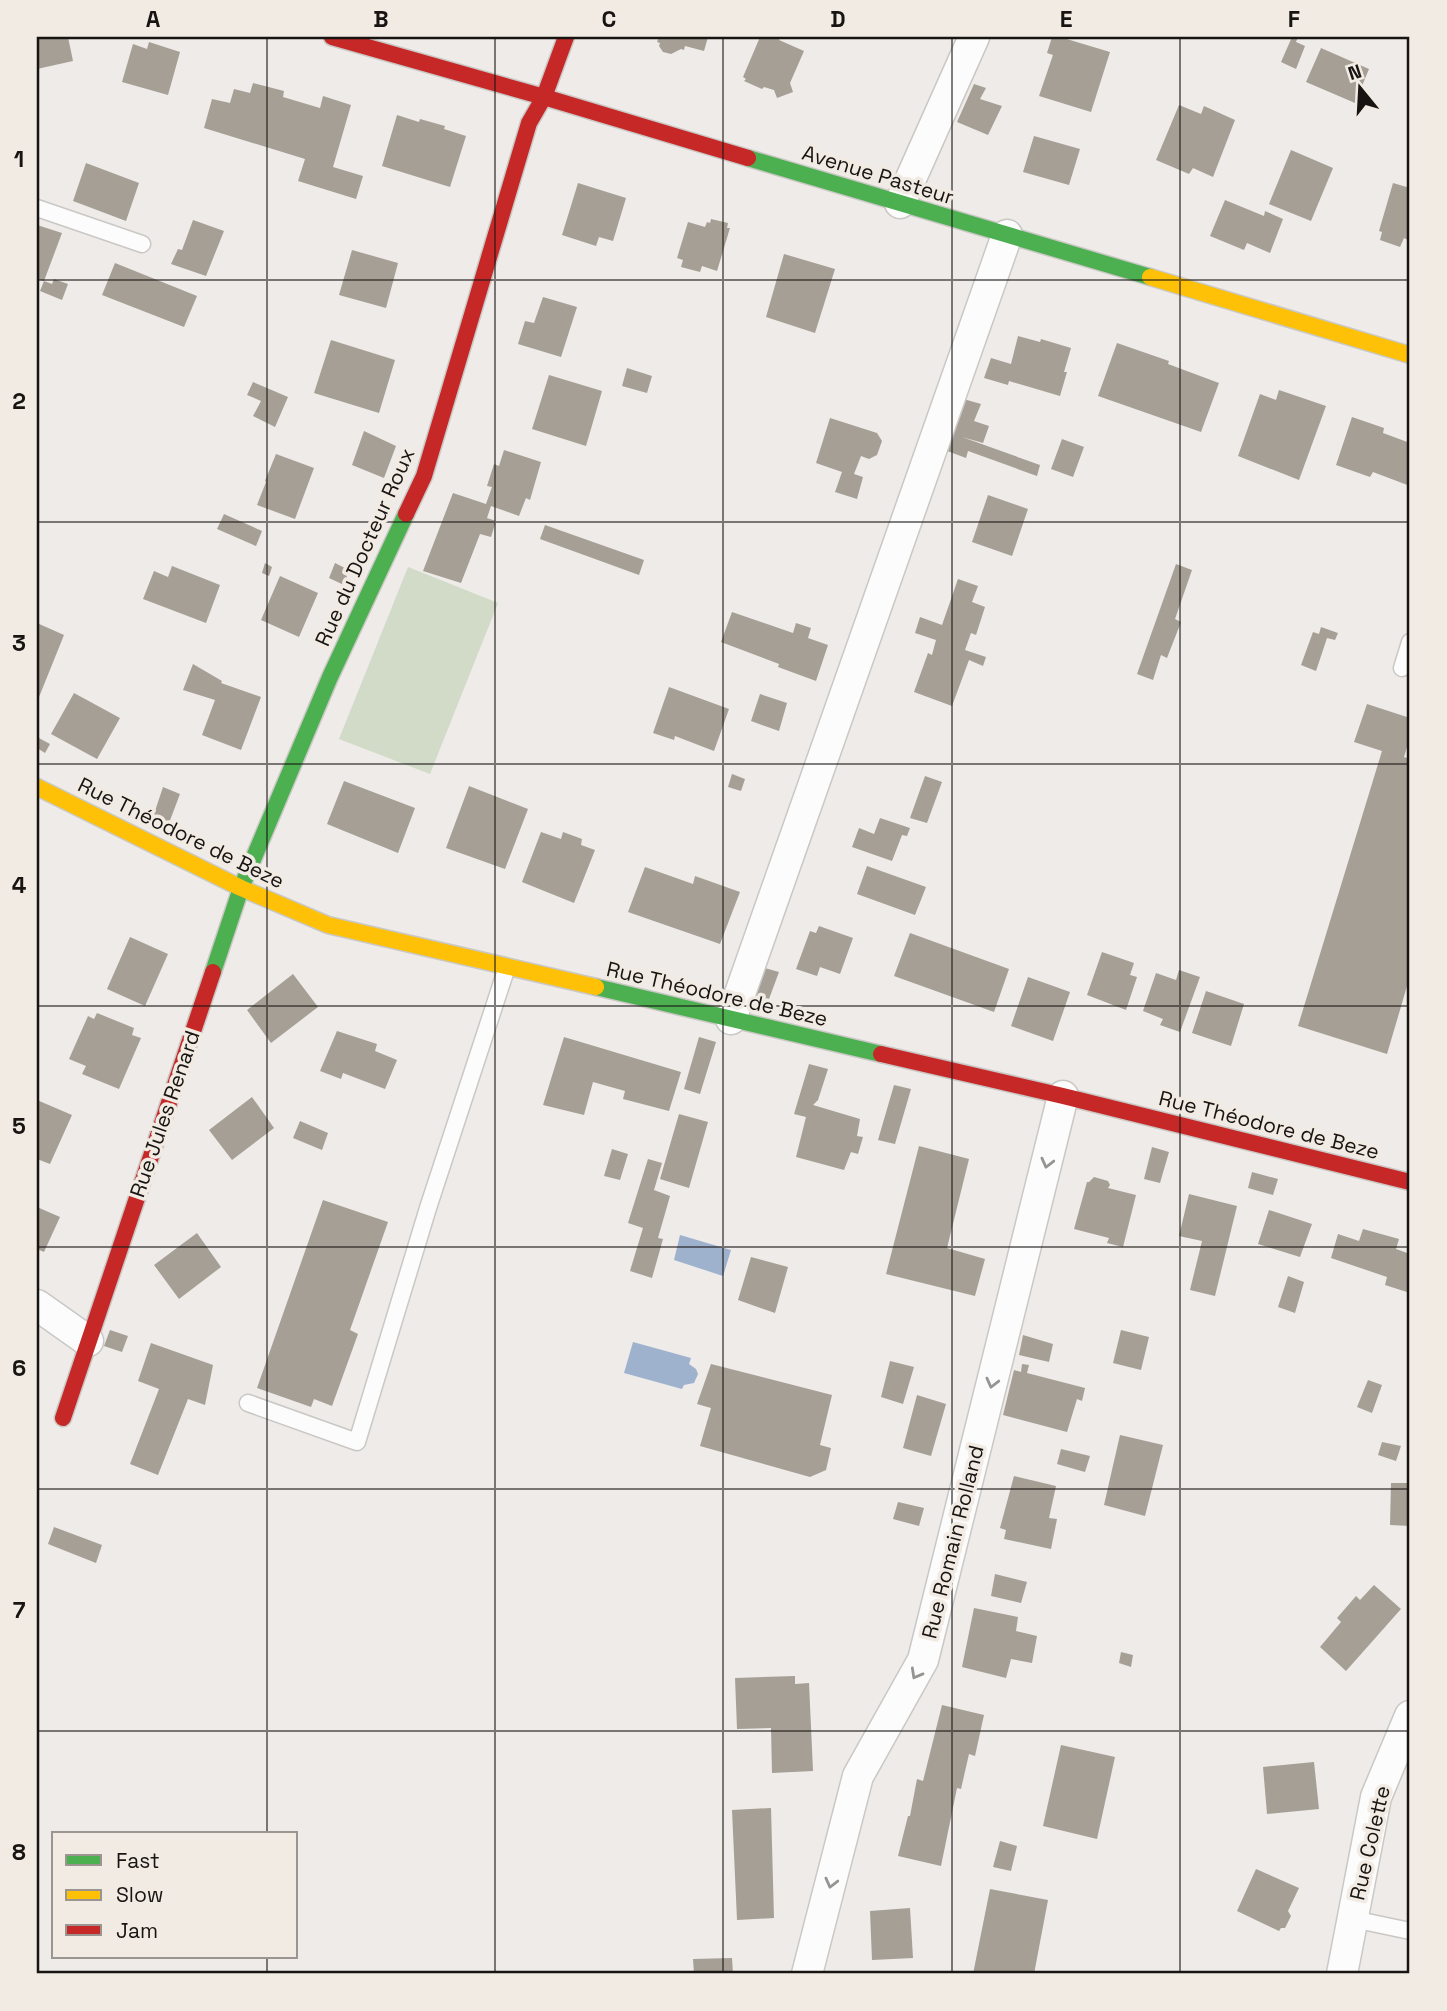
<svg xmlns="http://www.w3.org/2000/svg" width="1447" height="2011" font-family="'Space Grotesk',sans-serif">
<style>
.green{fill:#d1dbc8}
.water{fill:#9eb2ce}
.building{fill:#a69f96}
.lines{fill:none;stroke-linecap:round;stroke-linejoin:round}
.lane-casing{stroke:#cac8c5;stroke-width:19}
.street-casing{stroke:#cac8c5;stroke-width:33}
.fast-casing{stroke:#cac8c5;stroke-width:19}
.slow-casing{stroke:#cac8c5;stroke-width:19}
.jam-casing{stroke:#cac8c5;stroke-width:19}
.lane{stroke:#fcfcfc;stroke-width:16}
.street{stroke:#fcfcfc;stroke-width:30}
.fast{stroke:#4caf50;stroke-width:16}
.slow{stroke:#ffc107;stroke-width:16}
.jam{stroke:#c62828;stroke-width:16}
.oneway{stroke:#959493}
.grid{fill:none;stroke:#171412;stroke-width:2;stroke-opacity:0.55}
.labels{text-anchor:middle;stroke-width:7;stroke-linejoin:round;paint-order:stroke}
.street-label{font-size:21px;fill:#171412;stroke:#f2ebe4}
.neatline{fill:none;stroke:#171412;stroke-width:2.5}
.grid-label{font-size:23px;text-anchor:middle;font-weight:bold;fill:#171412}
</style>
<rect width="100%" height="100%" fill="#eeebe8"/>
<path class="green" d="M408,567l90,36 -68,171 -91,-35z"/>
<path class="water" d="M680,1235l51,15 -8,26 -49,-16z
M633,1342l58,16 -2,6 7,5 2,5 -4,9 -10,2 -2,4 -58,-16z"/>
<path class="building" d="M37,37h31l5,24 -36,8z
M659,37h49l-4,14 -19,-5 -1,4 -3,-1 -10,5 -8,-2 -4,-6 1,-3 -3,-1z
M760,37h21l-2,3 25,11 -14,32 3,9 -16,6 -3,-8 -10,-3 -2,2 -18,-8 2,-2 -3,-2z
M1052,37h8l50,15 -19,60 -52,-16 14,-41 -6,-2z
M1292,37h6l-2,5 9,4 -9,23 -15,-7z
M149,42l31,10 -12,43 -46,-13 11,-38 14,5z
M1321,48l48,21 -14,34 -49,-21z
M253,83l31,8 -1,6 37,11 3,-12 28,9 -18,62 30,9 -7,23 -58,-18 7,-22 -101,-31 8,-29 18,4 4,-14 16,4z
M974,84l12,4 -6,11 22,7 -14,29 -31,-13z
M1179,105l22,9 3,-8 31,14 -22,57 -20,-9 -4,6 -33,-14z
M397,115l22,7 1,-3 25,7 -1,3 22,7 -16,51 -68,-21z
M1034,136l46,13 -11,36 -46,-13z
M1291,150l42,18 -22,53 -42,-17z
M86,163l53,20 -13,38 -53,-20z
M578,183l48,15 -13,43 -14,-4 -3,9 -34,-11z
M1393,183l17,5v53l-6,-3 -4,9 -20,-7 2,-8 -3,-1z
M1225,200l39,16 1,-5 18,8 -13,34 -23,-10 -3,7 -34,-14z
M711,219l17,4 -1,5h3l-13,43 -15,-5 -2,6 -19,-5 2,-7 -6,-2 11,-36 17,5 2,-5 3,1z
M193,220l31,11 -18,45 -35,-12 7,-15 4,1z
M37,225l25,8 -18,48 -7,-2z
M352,250l46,13 -12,45 -47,-13z
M784,254l51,15 -20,64 -49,-16z
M115,263l82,33 -13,31 -82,-32z
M54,279l14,5 -6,16 -22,-9 4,-10 8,3z
M543,297l34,10 -16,50 -43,-13 7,-23 9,2z
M1018,336l22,6 1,-3 30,9 -7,24h3l-7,24 -51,-15 -1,4 -24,-7 7,-20 20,6z
M331,340l64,20 -16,53 -65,-20z
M1117,343l52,18 -1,3 51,19 -18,49 -103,-36z
M627,368l25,8 -5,17 -25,-7z
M549,375l53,16 -16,55 -54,-17z
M253,382l35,15 -13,30 -22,-11 8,-15 -14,-6z
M1279,390l47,16 -27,74 -61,-24 22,-62 16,6z
M960,398l21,6 -7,17 15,5 -6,17 -21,-6 78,28 -3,11 -69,-25 -2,7 -24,-9z
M1352,417l32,11 -1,5 27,10v43l-37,-14 -3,5 -34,-12z
M830,418l47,15 5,8 -5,14 -8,4 -8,-3 -7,18 9,3 -6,22 -22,-7 7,-20 -26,-9z
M364,431l32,15 -12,32 -32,-13z
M1062,439l22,8 -11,30 -22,-8z
M504,450l37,12 -11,38 -4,-2 -7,18 -28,-10 -4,12 9,3 -5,16 -11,-3 -19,49 -38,-12 30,-78 33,11 6,-17 -5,-1 7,-22 5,2z
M276,454l38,14 -19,51 -38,-14 9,-23 -1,-1z
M988,495l40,14 -16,47 -40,-14z
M224,514l38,17 -6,15 -39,-17z
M545,525l99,35 -5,15 -99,-36z
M265,563l7,4 -3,9 -7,-3z
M335,563l14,7 -5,15 -15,-7z
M1176,564l16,6 -17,49 6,3 -14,36 -6,-3 -8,25 -16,-6z
M172,566l48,19 -14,38 -63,-24 11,-28 14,6z
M280,576l38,17 -19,44 -38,-17z
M958,579l20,7 -6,16 13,5 -9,28 -5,-2 -6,17 21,7 -3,9 -14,-6 -17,46 -38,-14 14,-39 4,2 4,-15 -21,-7 5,-16 22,8z
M732,612l61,21 3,-10 15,5 -3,10 20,7 -12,36 -38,-14 1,-3 -58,-22z
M37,623l27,12 -27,67z
M1321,627l17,6 -3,7 -8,-2 -11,33 -15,-6 12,-33 6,2z
M193,664l29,17 -1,2 40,14 -20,53 -39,-15 13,-35 -32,-10z
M669,687l60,22 -15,42 -39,-15 -1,4 -21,-7z
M74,693l46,25 -23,41 -46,-25z
M760,694l27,9 -8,28 -28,-10z
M1367,704l43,14v19l-6,20 6,2v217l-23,78 -89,-28 84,-275 -28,-9z
M37,737l13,7 -5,9 -8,-5z
M732,774l13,5 -4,12 -13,-4z
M925,776l17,6 -15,41 -17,-5z
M344,781l71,27 -17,45 -71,-29z
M469,786l59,23 -23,60 -59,-21z
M163,787l17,7 -11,29 -15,-9z
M880,818l30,10 -3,8 -5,-1 -10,26 -40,-14 7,-19 15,6z
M541,832l20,7 2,-7 19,7 -1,6 14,5 -21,53 -52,-21z
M867,866l59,21 -11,28 -58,-21z
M645,867l48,17 2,-8 45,16 -20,52 -92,-32z
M819,926l34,12 -13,36 -20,-7 -3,9 -21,-7 14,-38 6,2z
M910,933l99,36 -15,43 -100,-36z
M130,937l38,17 -23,52 -38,-17z
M1102,952l32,11 -4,12 7,2 -11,33 -39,-15z
M758,966l21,6 -10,27 -21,-5z
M1179,970l21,7 -20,55 -20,-7 3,-6 -20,-8 13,-38 20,7z
M293,974l25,33 -47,36 -24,-33z
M1028,977l42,15 -17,49 -42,-15z
M1206,991l38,13 -13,42 -39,-13z
M97,1013l37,15 -2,7 9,3 -22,51 -37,-15 4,-8 -17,-7 19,-43 6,3z
M337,1031l40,13 -2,7 22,9 -12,29 -42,-16 -2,6 -21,-8z
M564,1037l117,35 -12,39 -46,-12 2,-8 -32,-9 -9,33 -41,-10z
M699,1037l17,5 -16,52 -16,-5z
M809,1064l19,5 -10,31 -5,5 47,14 -3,17 6,1 -5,17 -7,-2 -7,18 -48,-13 10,-40 -12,-3z
M894,1085l17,4 -16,55 -17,-4z
M252,1097l22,31 -42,32 -23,-30z
M37,1100l35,15 -22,49 -13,-5z
M679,1114l29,8 -19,66 -29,-9z
M300,1121l28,12 -6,17 -29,-12z
M919,1146l50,13 -22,89 38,11 -10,37 -89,-22z
M1152,1147l17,5 -9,31 -16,-4z
M612,1149l16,5 -8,26 -16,-4z
M648,1159l14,4 -8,27 16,6 -12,42 5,1 -11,39 -22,-7 13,-43 -15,-5z
M1252,1172l26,7 -5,16 -25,-7z
M1094,1177l14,4 2,4 -2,3 28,7 -13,52 -16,-4 2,-5 -35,-9 13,-47h2z
M1189,1194l48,12 -22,90 -25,-6 12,-49 -23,-5z
M323,1200l65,22 -38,108 8,4 -26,72 -18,-7 -3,8 -54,-19z
M37,1207l23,10 -16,35 -7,-3z
M1269,1210l43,14 -12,33 -42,-13z
M1363,1229l36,10 -3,10 14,5v39l-25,-8 2,-8 -56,-19 7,-24 21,7z
M197,1233l24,34 -42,32 -25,-34z
M751,1257l37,10 -13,46 -37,-13z
M1288,1276l16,6 -9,31 -17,-6z
M110,1330l18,6 -6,16 -18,-6z
M1121,1330l28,7 -8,33 -28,-7z
M1023,1335l30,9 -4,18 -30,-7z
M151,1343l62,22 -8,40 -17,-6 -30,76 -28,-11 29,-75 -21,-8z
M890,1361l24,6 -11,37 -22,-7z
M711,1364l121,31 -12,50 11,3 -5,22 -16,7 -110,-31 11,-38 -14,-4z
M1022,1364l7,1 -2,8 58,15 -3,13 -5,-2 -10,33 -64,-17 11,-45 7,2z
M1368,1380l14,5 -10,28 -15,-6z
M917,1395l29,9 -15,52 -28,-8z
M1120,1435l43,10 -18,71 -41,-11z
M1382,1442l19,4 -5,15 -18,-6z
M1061,1449l29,7 -5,16 -28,-8z
M1014,1476l42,10 -7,32 8,1 -6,30 -47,-10 2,-9 -6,-2z
M1391,1483h19v43l-20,-1z
M898,1502l26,6 -5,18 -26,-7z
M54,1527l48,18 -6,18 -48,-19z
M995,1574l32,8 -6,21 -30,-7z
M1374,1585l27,24 -55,62 -26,-24 21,-25 -4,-4 19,-22 4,4z
M974,1608l44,9 -2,14 21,5 -5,27 -21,-4 -5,19 -44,-11z
M1121,1652l12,3 -2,12 -12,-4z
M795,1676v8l14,-1 4,88 -41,2 -1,-45 -34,1 -2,-51z
M942,1705l42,10 -9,41 -6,-2 -8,35 -4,-1 -16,78 -43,-10 10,-40h2l7,-37 6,2z
M1061,1745l54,12 -18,82 -54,-13z
M1314,1762l5,47 -52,5 -4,-47z
M771,1808l3,110 -37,2 -5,-110z
M1000,1841l17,5 -6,25 -18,-4z
M1256,1869l43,19 -11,23 3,5 -6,12h-4l-2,3 -42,-20z
M990,1889l58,11 -14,74h-61z
M910,1908l3,50 -41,2 -2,-49z
M732,1958l1,16h-39l-1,-15z"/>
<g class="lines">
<g class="lane-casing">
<path id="lane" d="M37,208l105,36
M1402,668l8,-26
M248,1403l109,39 71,-234 79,-241
M1353,1919l57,12"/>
</g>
<g class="street-casing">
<path id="street" d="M900,203l74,-166
M731,1019c90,-262 186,-522 276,-784
M37,1305l51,36
M807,1974l51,-198 65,-116 140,-564
M1342,1974l34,-177 34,-81"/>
</g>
<g class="fast-casing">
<path id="fast" d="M748,158l402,119
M213,972l28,-84 89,-211 76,-163
M596,987l285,67"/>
</g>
<g class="slow-casing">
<path id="slow" d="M1150,277l260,78
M37,787l204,101 87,37 268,62"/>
</g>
<g class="jam-casing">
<path id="jam" d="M332,37l212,60 204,61
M406,514l18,-38 105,-353 15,-26 22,-60
M881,1054l182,42 347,86
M63,1418l150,-446"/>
</g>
<use href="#lane" class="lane"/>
<use href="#street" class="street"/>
<use href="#fast" class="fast"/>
<use href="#slow" class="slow"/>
<use href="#jam" class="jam"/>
</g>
<defs><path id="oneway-chevron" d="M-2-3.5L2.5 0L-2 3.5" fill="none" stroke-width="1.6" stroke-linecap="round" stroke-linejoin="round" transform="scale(1.75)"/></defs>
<g class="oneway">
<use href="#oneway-chevron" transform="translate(1047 1163) rotate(104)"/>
<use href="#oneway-chevron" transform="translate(992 1383) rotate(104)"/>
<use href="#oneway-chevron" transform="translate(916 1674) rotate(119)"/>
<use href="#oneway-chevron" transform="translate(831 1883) rotate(104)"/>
</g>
<path class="grid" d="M267,37v1797M495,37v1937M723,37v1937M952,37v1937M1180,37v1937M37,280h1373M37,522h1373M37,764h1373M37,1006h1373M37,1247h1373M37,1489h1373M37,1731h1373M267,1957v17"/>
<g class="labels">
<g class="street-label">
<text transform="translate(878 175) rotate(17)" y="7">Avenue Pasteur</text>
<text transform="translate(365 547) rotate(-66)" y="7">Rue du Docteur Roux</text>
<text transform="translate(181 833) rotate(26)" y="7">Rue Théodore de Beze</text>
<text transform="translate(717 994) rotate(13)" y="7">Rue Théodore de Beze</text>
<text transform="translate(165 1114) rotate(-71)" y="7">Rue Jules Renard</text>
<text transform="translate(1269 1125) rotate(14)" y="7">Rue Théodore de Beze</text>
<text transform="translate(953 1542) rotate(-76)" y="7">Rue Romain Rolland</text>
<text transform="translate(1370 1843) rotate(-77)" y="7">Rue Colette</text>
</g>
</g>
<rect width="1447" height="2011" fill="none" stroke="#f2ebe4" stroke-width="77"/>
<rect x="52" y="1832" width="245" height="126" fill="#f2ebe4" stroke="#9a9590" stroke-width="2"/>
<rect x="66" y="1855" width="35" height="10" fill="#4caf50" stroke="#9a9590" stroke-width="2"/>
<text x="116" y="1868" font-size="21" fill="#171412">Fast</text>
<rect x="66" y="1890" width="35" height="10" fill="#ffc107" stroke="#9a9590" stroke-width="2"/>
<text x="116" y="1902" font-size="21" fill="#171412">Slow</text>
<rect x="66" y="1925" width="35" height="10" fill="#c62828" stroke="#9a9590" stroke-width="2"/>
<text x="116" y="1938" font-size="21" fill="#171412">Jam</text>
<g transform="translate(1360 88) rotate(342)" stroke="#f2ebe4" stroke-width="5" paint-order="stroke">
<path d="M0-5L12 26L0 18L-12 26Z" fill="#171412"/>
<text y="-10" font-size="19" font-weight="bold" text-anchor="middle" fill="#171412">N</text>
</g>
<rect x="38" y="38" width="1370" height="1934" class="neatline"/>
<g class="grid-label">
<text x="153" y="27">A</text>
<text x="381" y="27">B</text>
<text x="609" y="27">C</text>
<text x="838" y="27">D</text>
<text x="1066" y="27">E</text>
<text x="1294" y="27">F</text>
<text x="19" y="167">1</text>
<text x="19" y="409">2</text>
<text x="19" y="651">3</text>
<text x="19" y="893">4</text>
<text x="19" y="1134">5</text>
<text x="19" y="1376">6</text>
<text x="19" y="1618">7</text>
<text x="19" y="1860">8</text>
</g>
</svg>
